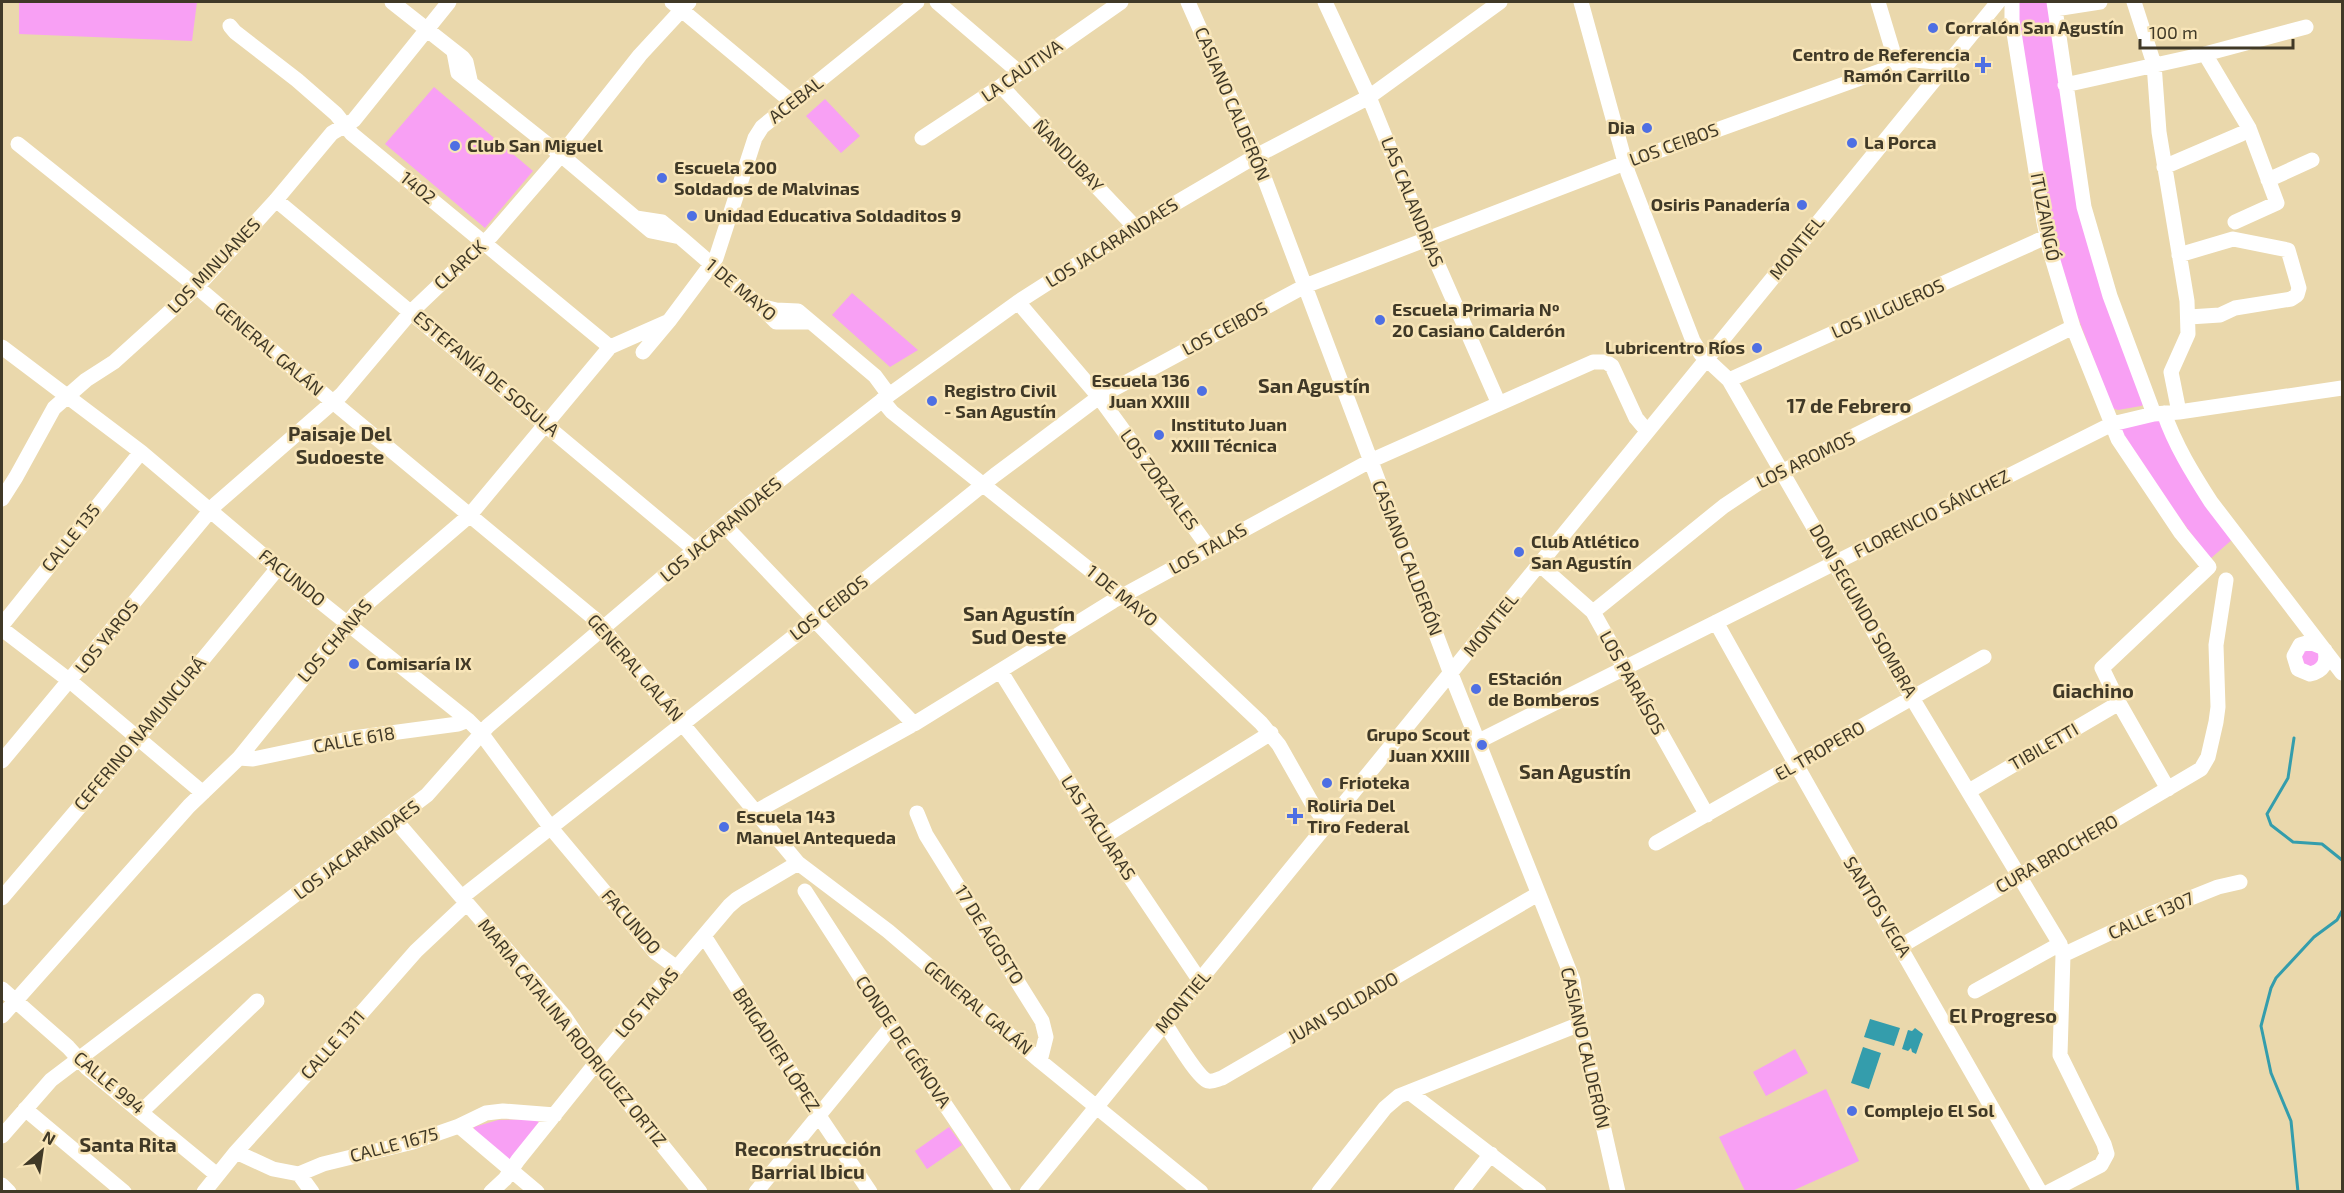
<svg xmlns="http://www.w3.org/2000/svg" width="2344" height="1193" font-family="'Exo 2',sans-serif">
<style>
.green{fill:#f8a0f4}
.water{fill:#349dac}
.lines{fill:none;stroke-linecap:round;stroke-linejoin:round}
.stream{stroke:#349dac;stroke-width:3}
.minor{stroke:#fff;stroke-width:15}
.poi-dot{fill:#4e6fe3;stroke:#f8e5b8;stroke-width:2}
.labels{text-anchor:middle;stroke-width:5;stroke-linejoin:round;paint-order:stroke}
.poi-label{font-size:18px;font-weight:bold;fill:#403927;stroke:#f8e5b8;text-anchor:start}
.street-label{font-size:18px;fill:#403927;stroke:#f8e5b8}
.neighbourhood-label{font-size:20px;font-weight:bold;fill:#403927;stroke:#f8e5b8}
</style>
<rect width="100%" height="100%" fill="#ead8ac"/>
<path class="green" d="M19,2h178l-5,39 -173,-7z
M2016,2h34l20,144 73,259 -2,1 -23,4 -6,-2 -36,-96 -25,-81z
M434,87l99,84 -48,57 -100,-84z
M825,99l35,37 -19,17 -35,-37z
M852,293l66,57 -28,17 -58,-52z
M2157,417l77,121 -24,21 -34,-46 -56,-84z
M2317,648l5,13 -14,8 -10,-14 1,-3z
M1795,1049l13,24 -42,23 -13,-24z
M1826,1089l33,72 -67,30h-47l-26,-54z
M535,1119l4,3 -28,37 -5,2 -31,-26 -1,-8 24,-7z
M949,1127l13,18 -35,24 -12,-18z"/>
<path class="water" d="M1870,1019l30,9 -6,18 -30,-9z
M1915,1028l8,6 -7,20 -4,-2 -1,-4 -3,3 -6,-2 6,-19 4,1z
M1863,1047l18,6 -12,36 -18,-6z"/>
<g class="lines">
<path class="stream" d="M2294,738l-6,40 -21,36 4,11 22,17 29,2 20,16
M2298,1192l-7,-71 -20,-48 -10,-47 10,-38 5,-10 38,-41 23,-17 5,-9"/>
<path class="minor" d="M392,2l71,56 3,4 4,18
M672,2l121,101
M937,2l83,71
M1188,2l68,154 195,518 122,306 7,44 38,168
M1325,2l44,95 57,141 73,166
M1581,2l47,171 65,168 8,13 28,26 183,318 148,246 3,11 -3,100 44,89 3,10 -6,11 -52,27
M1878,2l19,63
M2012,2v18l32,202 6,29 23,76 45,112 63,94 28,34 -107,101 17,35 49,86
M2054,2l30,205 26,89 44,118
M2134,2l20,62 5,68 28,169 1,33 -17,38 8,40
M2055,9l45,-7
M230,26l5,6 62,48 39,34 16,20 258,213
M454,52l4,21 103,82 90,76 29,6 -18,-15 -26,-4
M2205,54l44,74 28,75 -42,19
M2065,85l140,-31 101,-27
M1001,86l134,141
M922,138l79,-52 120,-84
M18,144l179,143 136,115 263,218 202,243 90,68 152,130 161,131
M2164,167l77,-33 8,-6
M2268,180l44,-20
M276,200l419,350
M680,237l80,69 16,16h35
M2179,255l54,-16 55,11 11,38 -2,7 -6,4 -56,9 -15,7 -31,2
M1018,302l81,95 110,151
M760,306l16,4 22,1 77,65 14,19
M2,347l139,105 137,116 190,152 13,13 70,95 104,124 22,16
M643,352l26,-31
M1729,380l317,-143
M882,400l10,12 258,206 111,105 18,22 34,60 8,11 9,6
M2164,413c11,32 29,61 47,89l131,171
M2,499l14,-22 38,-69 32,-28 28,-18 83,-75 79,-87 56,-67 22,-13 95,-118
M724,525l190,199
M1540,565l53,47 114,203
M1593,612l131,-106 33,-22 316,-157
M1716,622c106,191 216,380 324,570
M2,625l139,-173
M2,629l68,52 133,112
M2322,647l-12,-5 -10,3 -6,11 4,13 12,5c13,-3 18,-11 15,-24
M1001,672l102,165 97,144
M1479,741l633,-317 42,-10 25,-2 163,-24
M239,758l14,1 100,-21 105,-14 10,-4
M2,761l213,-256 126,-110 70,-83 80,-76 70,-81 79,-100 49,-53
M1969,791l150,-88
M755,812l159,-88 199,-123 257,-140 223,-99h13l6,4 24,52 11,13
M917,813l9,22 116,186 4,16 -6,24
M396,821l168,195 32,47 104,129
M1103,837l168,-104
M1656,843l328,-186
M805,891l87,135 112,166
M462,897l353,-277 180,-145 104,-78 206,-111 320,-123 272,-98 17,-5 33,3
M2,898l137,-161 139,-169
M704,936l115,180 51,76
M1901,946l300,-177 7,-12 8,-35 2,-15 -2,-62 10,-65
M2063,955l85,-40 70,-28 22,-5
M2,989l66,58 19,21 130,107
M1975,991l85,-47
M2,1016l187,-210 50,-48 117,-145 113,-97 141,-169 59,-26 47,-63 39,-120 7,-11 155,-125
M1165,1024c8,11 32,53 43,57 5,1 10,-2 14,-3l316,-184
M1409,1092l130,100
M25,1109l99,83
M142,1111l115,-110
M459,1126l78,66
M2,1136l49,-56 376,-285 61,-69 256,-218 145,-113 129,-93 117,-75 121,-71 113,-59 131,-95
M236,1152l37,17 26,5 24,-10 90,-22 46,-16 27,-13 17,-2 52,4
M299,1174l13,18
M2,1185l7,7
M204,1192l32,-40 100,-110 80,-91 51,-48
M491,1192l14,-13 13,-19 78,-97 133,-157 8,-7 61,-36
M756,1192l136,-166
M1027,1192l971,-1190
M1319,1192l66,-84 14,-12 181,-72
M1461,1192l30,-38"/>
</g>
<g class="poi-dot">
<circle cx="1933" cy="28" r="6"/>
<path d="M1980 56h6v6h6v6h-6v6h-6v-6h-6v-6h6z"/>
<circle cx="1647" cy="128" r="6"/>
<circle cx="1852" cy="143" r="6"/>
<circle cx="455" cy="146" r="6"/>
<circle cx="662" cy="178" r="6"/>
<circle cx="1802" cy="205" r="6"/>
<circle cx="692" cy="216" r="6"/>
<circle cx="1380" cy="320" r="6"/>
<circle cx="1757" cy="348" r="6"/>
<circle cx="1202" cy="391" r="6"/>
<circle cx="932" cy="401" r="6"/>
<circle cx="1159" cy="435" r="6"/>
<circle cx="1519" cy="552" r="6"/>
<circle cx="354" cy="664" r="6"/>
<circle cx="1476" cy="689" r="6"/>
<circle cx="1482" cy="745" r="6"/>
<circle cx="1327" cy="783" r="6"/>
<path d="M1292 807h6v6h6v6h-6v6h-6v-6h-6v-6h6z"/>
<circle cx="724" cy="827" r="6"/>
<circle cx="1852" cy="1111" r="6"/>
</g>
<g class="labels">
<g class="poi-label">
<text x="1945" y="34">Corralón San Agustín</text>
<text x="1970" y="61" text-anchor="end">Centro de Referencia<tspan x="1970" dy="21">Ramón Carrillo</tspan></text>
<text x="1635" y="134" text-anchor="end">Dia</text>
<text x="1864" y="149">La Porca</text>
<text x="467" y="152">Club San Miguel</text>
<text x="674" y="174">Escuela 200<tspan x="674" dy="21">Soldados de Malvinas</tspan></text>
<text x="1790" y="211" text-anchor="end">Osiris Panadería</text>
<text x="704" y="222">Unidad Educativa Soldaditos 9</text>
<text x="1392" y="316">Escuela Primaria Nº<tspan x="1392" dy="21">20 Casiano Calderón</tspan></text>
<text x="1745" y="354" text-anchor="end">Lubricentro Ríos</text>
<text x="1190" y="387" text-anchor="end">Escuela 136<tspan x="1190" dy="21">Juan XXIII</tspan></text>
<text x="944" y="397">Registro Civil<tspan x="944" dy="21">- San Agustín</tspan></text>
<text x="1171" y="431">Instituto Juan<tspan x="1171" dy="21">XXIII Técnica</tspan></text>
<text x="1531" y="548">Club Atlético<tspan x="1531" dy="21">San Agustín</tspan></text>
<text x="366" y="670">Comisaría IX</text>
<text x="1488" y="685">EStación<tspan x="1488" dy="21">de Bomberos</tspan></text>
<text x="1470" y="741" text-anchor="end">Grupo Scout<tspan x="1470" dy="21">Juan XXIII</tspan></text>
<text x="1339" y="789">Frioteka</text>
<text x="1307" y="812">Roliria Del<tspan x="1307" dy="21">Tiro Federal</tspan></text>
<text x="736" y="823">Escuela 143<tspan x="736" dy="21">Manuel Antequeda</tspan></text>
<text x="1864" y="1117">Complejo El Sol</text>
</g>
<g class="street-label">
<text transform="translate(1022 71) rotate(-35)" y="6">LA CAUTIVA</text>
<text transform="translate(796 100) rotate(-38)" y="6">ACEBAL</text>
<text transform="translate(1232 104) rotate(67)" y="6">CASIANO CALDERÓN</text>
<text transform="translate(1674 145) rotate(-20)" y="6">LOS CEIBOS</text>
<text transform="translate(1068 156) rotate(46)" y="6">ÑANDUBAY</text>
<text transform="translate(418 188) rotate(39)" y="6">1402</text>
<text transform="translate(1412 202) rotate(68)" y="6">LAS CALANDRIAS</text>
<text transform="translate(2045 217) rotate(79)" y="6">ITUZAINGÓ</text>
<text transform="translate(1112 243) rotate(-32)" y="6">LOS JACARANDAES</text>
<text transform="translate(1797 248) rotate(-51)" y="6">MONTIEL</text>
<text transform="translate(460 265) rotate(-43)" y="6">CLARCK</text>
<text transform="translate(214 266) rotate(-46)" y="6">LOS MINUANES</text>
<text transform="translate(741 290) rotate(40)" y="6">1 DE MAYO</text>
<text transform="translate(1888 309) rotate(-24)" y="6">LOS JILGUEROS</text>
<text transform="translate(1225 329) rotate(-28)" y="6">LOS CEIBOS</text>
<text transform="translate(269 349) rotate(40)" y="6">GENERAL GALÁN</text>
<text transform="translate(486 374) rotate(40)" y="6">ESTEFANÍA DE SOSULA</text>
<text transform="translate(1806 460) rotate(-26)" y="6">LOS AROMOS</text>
<text transform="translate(1159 480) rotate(54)" y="6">LOS ZORZALES</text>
<text transform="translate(1932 514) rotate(-27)" y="6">FLORENCIO SÁNCHEZ</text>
<text transform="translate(721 530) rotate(-40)" y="6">LOS JACARANDAES</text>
<text transform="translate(71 538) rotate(-51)" y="6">CALLE 135</text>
<text transform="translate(1208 549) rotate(-29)" y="6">LOS TALAS</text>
<text transform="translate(1407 558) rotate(69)" y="6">CASIANO CALDERÓN</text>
<text transform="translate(292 578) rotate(39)" y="6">FACUNDO</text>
<text transform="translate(1122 596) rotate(39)" y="6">1 DE MAYO</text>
<text transform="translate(829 608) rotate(-38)" y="6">LOS CEIBOS</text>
<text transform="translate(1863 611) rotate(60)" y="6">DON SEGUNDO SOMBRA</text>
<text transform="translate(1491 625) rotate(-51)" y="6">MONTIEL</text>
<text transform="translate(107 637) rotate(-51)" y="6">LOS YAROS</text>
<text transform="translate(335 641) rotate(-49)" y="6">LOS CHANAS</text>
<text transform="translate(635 668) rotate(49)" y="6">GENERAL GALÁN</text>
<text transform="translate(1632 683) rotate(61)" y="6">LOS PARAÍSOS</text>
<text transform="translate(140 734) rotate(-50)" y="6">CEFERINO NAMUNCURÁ</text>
<text transform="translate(354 740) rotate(-10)" y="6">CALLE 618</text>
<text transform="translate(2044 747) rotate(-30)" y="6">TIBILETTI</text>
<text transform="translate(1820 751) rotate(-30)" y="6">EL TROPERO</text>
<text transform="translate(1098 828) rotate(57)" y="6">LAS TACUARAS</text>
<text transform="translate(357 850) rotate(-37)" y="6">LOS JACARANDAES</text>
<text transform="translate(2057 854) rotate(-30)" y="6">CURA BROCHERO</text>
<text transform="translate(1877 907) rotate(59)" y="6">SANTOS VEGA</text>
<text transform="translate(2151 916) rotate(-24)" y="6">CALLE 1307</text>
<text transform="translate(631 922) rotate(49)" y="6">FACUNDO</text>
<text transform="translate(989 935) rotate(58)" y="6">17 DE AGOSTO</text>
<text transform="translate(1183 1002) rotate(-50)" y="6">MONTIEL</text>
<text transform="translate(647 1003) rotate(-49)" y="6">LOS TALAS</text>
<text transform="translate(978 1008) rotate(40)" y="6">GENERAL GALÁN</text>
<text transform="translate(1343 1008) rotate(-30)" y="6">JUAN SOLDADO</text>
<text transform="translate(572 1033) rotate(51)" y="6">MARIA CATALINA RODRIGUEZ ORTIZ</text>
<text transform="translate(903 1042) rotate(56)" y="6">CONDE DE GÉNOVA</text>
<text transform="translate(333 1045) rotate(-48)" y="6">CALLE 1311</text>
<text transform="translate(1585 1048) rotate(77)" y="6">CASIANO CALDERÓN</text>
<text transform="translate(776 1050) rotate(57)" y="6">BRIGADIER LÓPEZ</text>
<text transform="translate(109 1083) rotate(40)" y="6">CALLE 994</text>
<text transform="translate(394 1145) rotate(-15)" y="6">CALLE 1675</text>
</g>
<g class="neighbourhood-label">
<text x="1314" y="393">San Agustín</text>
<text x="1849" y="413">17 de Febrero</text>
<text x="340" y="441">Paisaje Del<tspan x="340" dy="23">Sudoeste</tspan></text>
<text x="1019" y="621">San Agustín<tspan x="1019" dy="23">Sud Oeste</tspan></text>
<text x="2093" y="698">Giachino</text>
<text x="1575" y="779">San Agustín</text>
<text x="2003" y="1023">El Progreso</text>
<text x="128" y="1152">Santa Rita</text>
<text x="808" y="1156">Reconstrucción<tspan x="808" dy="23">Barrial Ibicu</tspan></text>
</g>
</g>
<rect width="2344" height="1193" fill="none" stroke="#403927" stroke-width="6"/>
<g transform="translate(42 1151) rotate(29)" stroke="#f8e5b8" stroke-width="4.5" paint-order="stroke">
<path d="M0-4.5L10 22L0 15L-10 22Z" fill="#403927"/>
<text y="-9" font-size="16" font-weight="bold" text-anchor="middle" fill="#403927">N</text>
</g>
<path d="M2140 39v9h153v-9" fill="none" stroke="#403927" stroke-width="3"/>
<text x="2149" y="39" font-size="18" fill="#403927" stroke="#f8e5b8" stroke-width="4.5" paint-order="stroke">100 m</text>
</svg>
